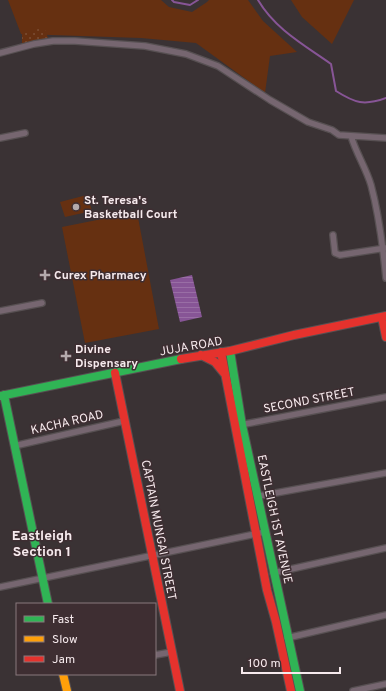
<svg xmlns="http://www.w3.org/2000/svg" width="386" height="691" font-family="Overpass,sans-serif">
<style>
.green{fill:#663011}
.park{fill:url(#park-dots)}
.water{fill:url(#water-rules)}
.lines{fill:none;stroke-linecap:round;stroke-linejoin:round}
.stream{stroke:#875596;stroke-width:2}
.street-casing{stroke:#575052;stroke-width:8}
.fast-casing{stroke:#575052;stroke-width:10}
.slow-casing{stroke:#575052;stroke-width:10}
.jam-casing{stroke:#575052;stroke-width:10}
.street{stroke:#766670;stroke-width:5.5}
.fast{stroke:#30b455;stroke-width:8}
.slow{stroke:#ff9f0a;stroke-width:8}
.jam{stroke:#e5322d;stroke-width:8}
.poi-dot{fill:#b4aaac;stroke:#3e2e32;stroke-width:1.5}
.labels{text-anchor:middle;stroke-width:3;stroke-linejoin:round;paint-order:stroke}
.poi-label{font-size:12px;font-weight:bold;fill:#f6eaed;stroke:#3e2e32;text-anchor:start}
.street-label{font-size:12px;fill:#f6eaed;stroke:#3e2e32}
.quarter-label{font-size:14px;font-weight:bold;fill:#f6eaed;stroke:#3e2e32}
</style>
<defs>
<pattern id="park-dots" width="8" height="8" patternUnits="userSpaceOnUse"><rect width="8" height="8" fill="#663011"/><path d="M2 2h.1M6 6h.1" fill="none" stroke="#7c4e34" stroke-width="1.8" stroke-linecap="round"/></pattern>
<pattern id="water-rules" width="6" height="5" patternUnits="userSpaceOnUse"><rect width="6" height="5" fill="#875596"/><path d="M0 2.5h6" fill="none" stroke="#996ea5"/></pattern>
</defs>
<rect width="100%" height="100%" fill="#3a3234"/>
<path class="green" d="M8,0h153l8,7 23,5 15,-10 2,-2h39l15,21 34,31 -27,4 -5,37 -69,-50 -55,-5 -120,-4z
M291,0h63l-22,44 -30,-27z
M87,195l5,16 -27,6 -5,-15z
M137,212l22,117 -74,14 -23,-116z"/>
<path class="park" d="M44,27l4,11 -26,6v-10z"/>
<path class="water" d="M192,275l10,42 -22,5 -10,-42z"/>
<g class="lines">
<path class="stream" d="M172,0l2,2 16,3 8,-5
M258,0c17,29 46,45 73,64l5,27c19,12 28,15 50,7"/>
<g class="street-casing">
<path id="street" d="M0,53l34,-9 19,-3h22l70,5 41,8 32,12 52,34 38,22 24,8 7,5 47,3
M351,136c5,17 15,32 20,49 8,30 12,62 15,93
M0,138l25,-5
M333,235l2,18 5,2 46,-7
M0,311l42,-8
M240,425l146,-28
M14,446l110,-25
M259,496l127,-23
M273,573l113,-25
M0,587l265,-55
M287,638l99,-23
M155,655l17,-3
M353,691l33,-7"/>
</g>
<g class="fast-casing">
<path id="fast" d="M230,351l12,74 58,266
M4,395l44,209
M0,396l181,-37"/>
</g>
<g class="slow-casing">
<path id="slow" d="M63,674l4,17"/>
</g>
<g class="jam-casing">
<path id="jam" d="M382,317l4,20
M221,352l46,238 9,32 15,69
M201,355l14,7 9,11
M181,359l49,-8 64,-16 92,-19
M115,373l65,318"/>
</g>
<use href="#street" class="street"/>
<use href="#fast" class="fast"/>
<use href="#slow" class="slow"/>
<use href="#jam" class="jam"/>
</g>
<g class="poi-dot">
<circle cx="76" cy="207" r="4"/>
<path d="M43 269h4v4h4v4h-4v4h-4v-4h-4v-4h4z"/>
<path d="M64 350h4v4h4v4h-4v4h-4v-4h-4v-4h4z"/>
</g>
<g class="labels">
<g class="poi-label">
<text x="84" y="204">St. Teresa's<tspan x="84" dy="14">Basketball Court</tspan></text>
<text x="54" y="279">Curex Pharmacy</text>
<text x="75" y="353">Divine<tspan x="75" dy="14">Dispensary</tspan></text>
</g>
<g class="street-label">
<text transform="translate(191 346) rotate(-10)" y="4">JUJA ROAD</text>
<text transform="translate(309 400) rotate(-11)" y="4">SECOND STREET</text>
<text transform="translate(67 422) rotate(-13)" y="4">KACHA ROAD</text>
<text transform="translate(275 519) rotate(78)" y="4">EASTLEIGH 1ST AVENUE</text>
<text transform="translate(159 530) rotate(79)" y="4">CAPTAIN MUNGAI STREET</text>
</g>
<g class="quarter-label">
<text x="42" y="540">Eastleigh<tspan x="42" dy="16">Section 1</tspan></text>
</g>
</g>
<rect x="16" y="603" width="140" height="72" fill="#3e2e32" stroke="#88797d"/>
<rect x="24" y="616" width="20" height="6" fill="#30b455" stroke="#88797d"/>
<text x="52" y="623" font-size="12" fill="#f6eaed">Fast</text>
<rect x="24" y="636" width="20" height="6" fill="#ff9f0a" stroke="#88797d"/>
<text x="52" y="643" font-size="12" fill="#f6eaed">Slow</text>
<rect x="24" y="656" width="20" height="6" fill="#e5322d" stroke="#88797d"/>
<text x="52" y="663" font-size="12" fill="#f6eaed">Jam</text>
<path d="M242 667v6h98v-6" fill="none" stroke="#f6eaed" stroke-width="2"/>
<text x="248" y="667" font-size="12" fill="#f6eaed" stroke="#3e2e32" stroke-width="3" paint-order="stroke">100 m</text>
</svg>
